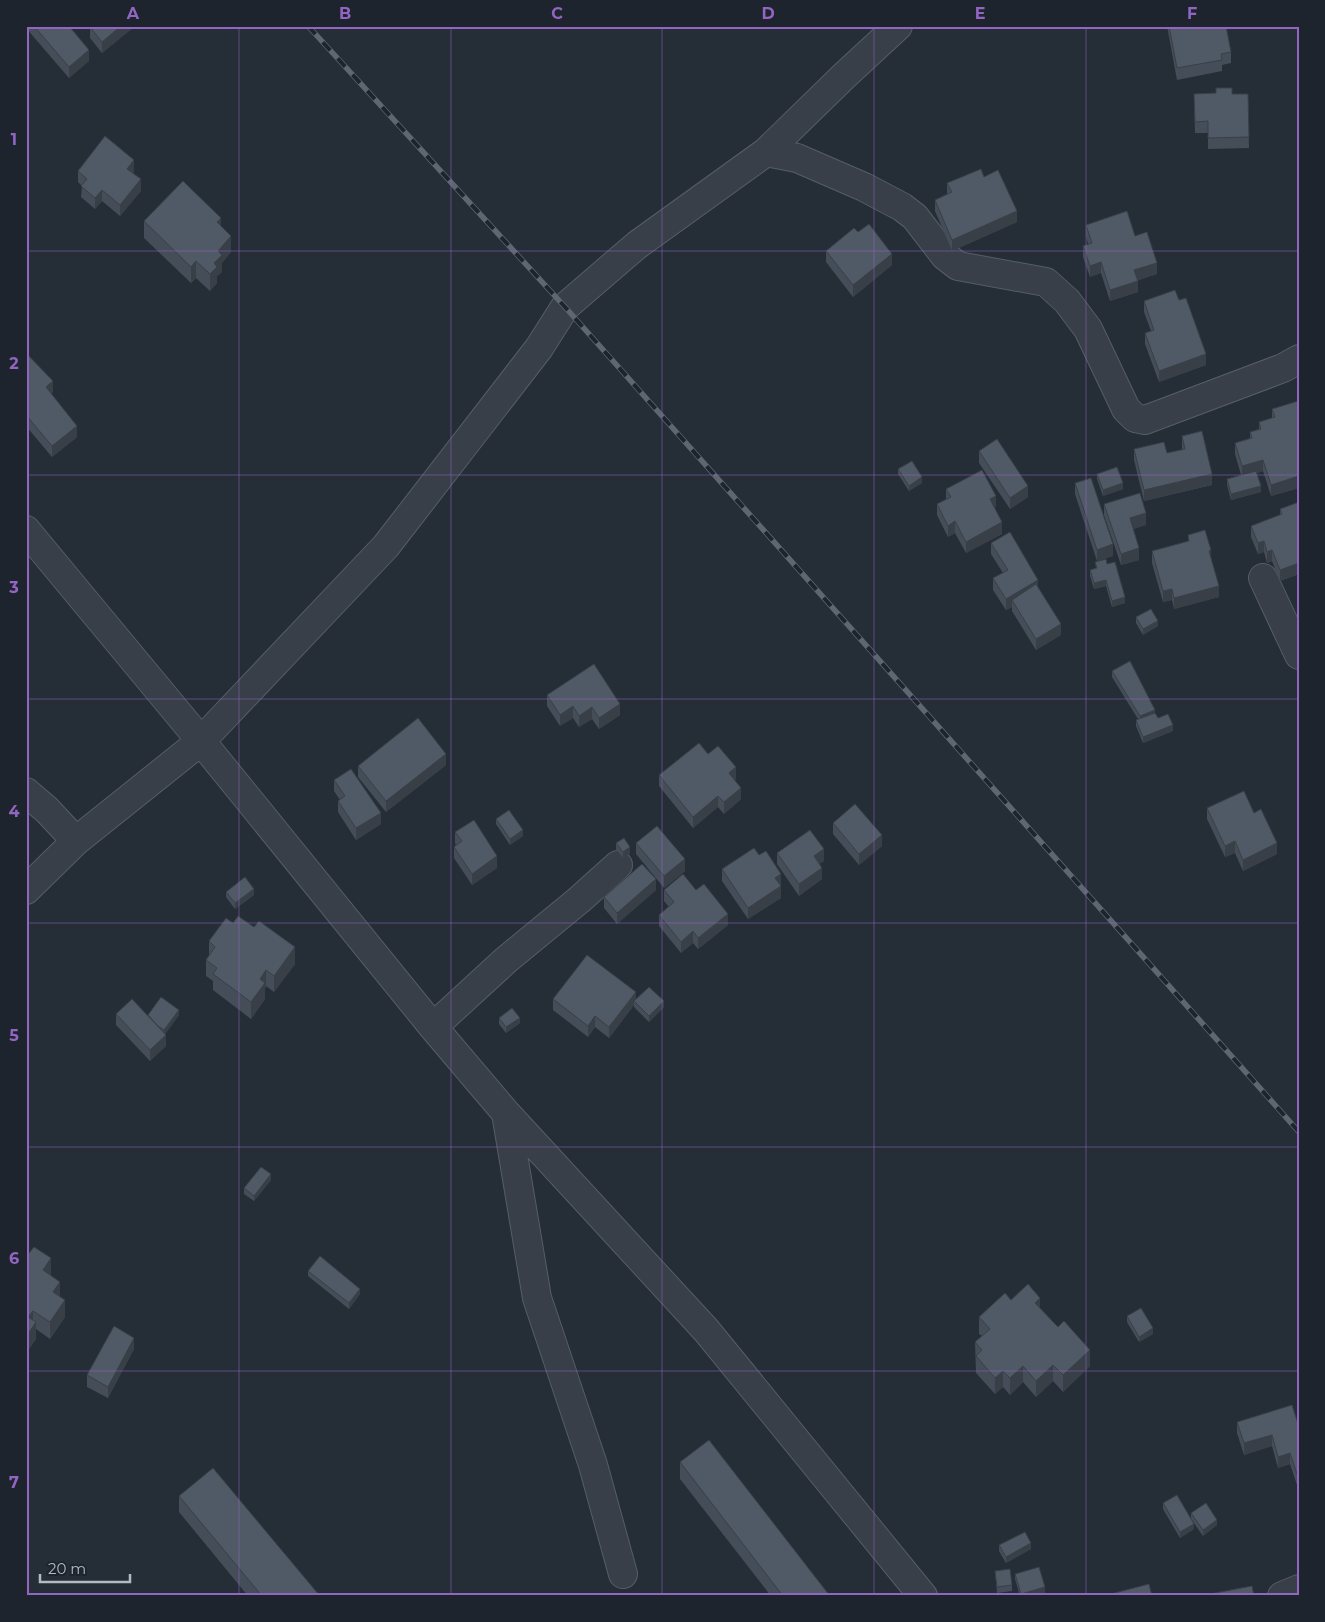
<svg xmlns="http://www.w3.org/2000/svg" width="1325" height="1622" font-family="Montserrat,sans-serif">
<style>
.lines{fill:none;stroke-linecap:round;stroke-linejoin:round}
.minor-casing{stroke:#565d66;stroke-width:30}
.minor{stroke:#383f48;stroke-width:28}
.rail-casing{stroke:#5e6771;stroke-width:5.5}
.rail{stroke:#1d242d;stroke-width:4;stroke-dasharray:11;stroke-linecap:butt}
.wall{fill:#454d58}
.shaded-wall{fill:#383f47}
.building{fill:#505a66;stroke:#383f47}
.grid{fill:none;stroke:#9165c1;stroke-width:1;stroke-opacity:0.55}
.neatline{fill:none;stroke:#9165c1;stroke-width:2}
.grid-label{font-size:16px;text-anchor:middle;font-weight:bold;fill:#9165c1}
</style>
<rect width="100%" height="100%" fill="#252e37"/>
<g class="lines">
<g class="minor-casing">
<path id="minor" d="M766,152l31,6 67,29 38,20 13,10 30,39 13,10 88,16 21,19 21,28 38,80 9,9 10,2 138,-52 16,-9
M26,530l175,211 232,286 73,86 200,217 217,266
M1263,578l36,77
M26,792l21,18 29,31
M26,890l50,-49 125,-100 185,-195 153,-198 26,-41 72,-62 129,-93 78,-76 54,-50
M433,1027l73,-67 73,-60 39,-35
M506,1113l31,185 56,167 30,109
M1282,1596l17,-7"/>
</g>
<use href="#minor" class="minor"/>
<g class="rail-casing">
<path id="rail" d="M308,26l257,281 734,825"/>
</g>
<use href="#rail" class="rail"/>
</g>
<path class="wall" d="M26,26h43l20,35 -20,17 -43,-50z
M90,26h45l-33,27 -12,-15z
M1167,26h59l5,26v11l-9,2v6l-45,9z
M1216,88l16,6h16l1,54 -41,1v-16h-13l-1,-39 22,-1z
M78,171h56l-1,2 8,18 -21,25 -18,-15 -7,8 -14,-12 1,-11 -4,-4z
M984,177l33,45 -65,29 -17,-40v-11l12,-6v-11z
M144,221l77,5 10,26 -9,11v9l-5,4v7l-7,8 -14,-13 -5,5 -47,-45z
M1086,225l49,11 22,38 -19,6v12l-28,9 -9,-28 -11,4 -7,-20v-11l5,-2 -2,-8z
M858,232l34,33 -39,32 -27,-35v-11z
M1144,301l62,64 -47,17 -14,-38v-11l6,-2 -7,-19z
M26,353l27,39 -2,2 26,43 -25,20 -26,-31z
M1299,402v86l-28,8 -8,-25 -6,2 4,19 -30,8 -4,-15v-6l14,-4 -6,-21v-11l15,-5v-6l9,-3v-7l13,-4v-9z
M1182,436l30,49 -68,16 -10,-41v-11l33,4 15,-3z
M979,451l49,46 -18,12 -31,-46z
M898,469l24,14 -13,8 -11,-17z
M1097,474l26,15 -20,7 -6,-17z
M1075,483l38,73 -16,5 -22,-67z
M946,489l50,18 -2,1 8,26 -36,19 -11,-20 -7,4 -11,-22v-11l9,-5z
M1299,502v72l-19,7 -8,-20 -5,2 -3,-11 -6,2 -7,-17v-11l29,-11v-6z
M1104,504l42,21 -13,4 6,31 -18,5 -17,-50z
M1188,535l23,25 8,37 -45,12 -2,-9 -9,2 -11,-39v-12l36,-10z
M991,543l47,45 23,47 -25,15 -24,-39v-4l-6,3 -13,-20v-12l10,-5 -12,-19z
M1095,562l12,2 18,39 -13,4 -6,-21 -12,3 -4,-13v-6l6,-2z
M1136,617l22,9 -15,9 -7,-12z
M1112,671l43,42 3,5 15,13 -30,12 -7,-17v-6l2,-1 -26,-42z
M547,695l73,20 -21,14 -7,-10 -13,8 -6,-9 -13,8 -13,-20z
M708,754l28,25 -2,1 7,19 -17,15 -6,-7 -25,21 -34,-42v-11z
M446,765l-60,47 -28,-35v-11z
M334,780l47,44 -25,16 -18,-28v-11l2,-1 -6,-9z
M1207,808l47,5 23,41 -34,17 -8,-18 -10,4 -18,-38z
M496,819l27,17 -13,9 -14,-21z
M833,823l49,23 -23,19 -26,-31z
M455,832l42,36 -25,17 -18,-27v-11l2,-2 -1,-2z
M616,843l14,10 -7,5 -7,-9z
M636,843l49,28 -21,17 -28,-34z
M777,853l47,8 -5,3 3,15 -23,17 -22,-32z
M759,855l22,30h-1l1,13 -33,21 -26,-38v-12z
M656,890l-39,34 -13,-16v-11z
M664,890h32l32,35 -30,24 -5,-6 -12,10 -22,-27v-11l10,-8 -5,-6z
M226,892l28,3 -19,14 -9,-12z
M209,941l86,23 -21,28 -8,-6 -1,3v10l-14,20 -38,-29v-9l-7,-5v-16l3,-4z
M553,999l83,1 28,7 -15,15 -15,-15v-2l-25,33 -14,-11 -7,10 -35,-27z
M116,1014l32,1h31l-14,19 1,12 -16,15 -34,-36z
M499,1018l21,5 -14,10 -7,-9z
M271,1180l-17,21 -10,-7v-6z
M26,1252l25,23h-1l10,21 5,21 -15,22 -14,-10v10l-10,14z
M308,1271l52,23 -11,15 -41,-33z
M1011,1300l29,8 50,58 -27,26 -10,-11 -17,16 -13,-15 -13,13 -7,-8 -8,7 -19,-21 -1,-31 7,-6 -3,-2v-17z
M1127,1316l26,18 -14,8 -12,-20z
M134,1349l-26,49 -21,-11v-12z
M1237,1422l62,5v58h-2l-7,-21 -12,4 -6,-22 -28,9 -7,-22z
M680,1462l150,134h-59l-91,-117z
M179,1496l141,100h-72l-69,-84z
M1163,1503l31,26 -14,9 -17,-29z
M1191,1513l26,12 -14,11 -12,-17z
M999,1545l32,4 -25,14 -7,-12z
M995,1571l17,14v6l-15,2z
M1015,1574l30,19 -11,3h-14l-5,-17z"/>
<path class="shaded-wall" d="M121,26h14l-33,27v-11z
M89,50v11l-20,17v-11z
M134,160v11l-7,9v-11z
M141,179v12l-21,25v-11z
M102,190v11l-7,8v-11z
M1017,211v11l-65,29v-11z
M221,218v16l-4,-12z
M231,236v16l-9,11v9l-5,4v7l-7,8v-17l8,-23z
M892,254v11l-39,32v-12z
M196,261v17l-5,5v-16z
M1101,262v11l-11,4v-11z
M1157,263v11l-23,8v-12z
M1138,281v11l-28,9v-11z
M1206,354v11l-47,17v-11z
M53,381v11l-7,6v-11z
M77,426v11l-25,20v-11z
M1263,460v11l-21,7v-12z
M1212,474v11l-68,16v-11z
M1299,476v12l-28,8v-11z
M922,477v6l-13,8v-5z
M1123,483v6l-20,7v-6z
M1028,486v11l-18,12v-11z
M1261,486v6l-30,8v-6z
M996,496v11l-6,4v-12z
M1146,513v12l-16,5v-12z
M955,521v12l-7,4v-11z
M1002,522v12l-36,19v-11z
M1264,541v11l-6,2v-11z
M1113,544v12l-16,5v-11z
M1139,548v12l-18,5v-11z
M1211,550v11l-2,-10z
M1272,550v11l-5,2v-11z
M1299,563v11l-19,7v-11z
M1038,580v12l-26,8v7l-6,3v-11z
M1106,580v6l-12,3v-6z
M1219,586v11l-45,12v-11z
M1172,589v11l-9,2v-11z
M1125,597v6l-13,4v-6z
M1158,621v5l-15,9v-6z
M1061,624v11l-25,15v-11z
M620,704v11l-21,14v-11z
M573,706v12l-13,8v-11z
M592,707v12l-13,8v-11z
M1155,710v6l-15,6v-6z
M1173,725v6l-30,12v-6z
M446,754v11l-60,47v-11z
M736,767v12l-7,5v-11z
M741,788v11l-17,15v-12z
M718,796v11l-25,21v-11z
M381,813v11l-25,16v-12z
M523,830v6l-13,9v-6z
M882,835v11l-23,19v-11z
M1235,841v12l-10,4v-11z
M1277,843v11l-34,17v-11z
M630,847v6l-7,5v-6z
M824,849v12l-10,6v-11z
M497,856v12l-25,17v-11z
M685,859v12l-21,17v-12z
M822,868v11l-23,17v-12z
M781,874v11l-6,4v-11z
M656,879v11l-39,34v-11z
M781,886v12l-33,21v-11z
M254,889v6l-19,14v-6z
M728,914v11l-30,24v-11z
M693,931v12l-12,10v-11z
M295,947v17l-21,28v-16z
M266,970v16l-1,3v10l-14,20v-17l9,-23z
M636,992v11l-2,-2v4l-25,33v-11z
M664,1001v6l-15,15v-6z
M179,1010v5l-15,21v-6z
M595,1016v11l-7,10v-11z
M520,1018v5l-14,10v-6z
M166,1035v11l-16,15v-11z
M271,1174v6l-17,21v-5z
M51,1258v17l-8,12v-17z
M60,1282v16l-7,-6z
M360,1289v5l-11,15v-6z
M1040,1298v17l-5,-12z
M65,1300v17l-15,22v-17z
M33,1311v15l3,-4v17l-10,14v-16l2,-20z
M1153,1328v6l-14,8v-5z
M134,1338v11l-26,49v-11z
M1090,1350v16l-27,26v-17z
M1053,1365v16l-17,16v-16z
M1023,1366v16l-13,13v-17z
M1003,1371v16l-8,7v-16z
M1272,1435v11l-28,9v-12z
M1290,1453v11l-12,4v-11z
M1297,1474h2v11h-2z
M1217,1520v5l-14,11v-6z
M1194,1524v5l-14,9v-6z
M1031,1543v6l-25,14v-6z
M1045,1587v6l-11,3h-13v-2z"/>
<path class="building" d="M34,26h35l20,24 -20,17z
M90,26h31l-19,16 -12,-15z
M1169,26h57l5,26 -10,2 1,6 -45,8z
M1216,88h16v6h16l1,43 -41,1v-17l-13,1 -1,-28 22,-1z
M105,136l29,24 -7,9 14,10 -21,26 -18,-15 -7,8 -14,-12 6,-7 -9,-8z
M981,169l3,8 14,-7 19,41 -65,29 -17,-40 17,-8 -5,-9z
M183,181l38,37 -4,4 14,14 -13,15 4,4 -8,8 3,4 -7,7 -14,-13 -5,6 -47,-46z
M1127,211l8,25 12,-4 10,31 -23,7 4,11 -28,9 -9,-28 -11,4 -7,-20 9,-3 -6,-18z
M869,224l23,30 -39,31 -27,-34 28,-23 4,4z
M1175,290l4,10 7,-2 20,56 -47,17 -14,-38 9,-3 -10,-29z
M26,353l27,28 -7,6 31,39 -25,20 -26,-31z
M1298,401l1,75 -28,9 -8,-25 -21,6 -7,-23 17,-5 -2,-6 11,-3 -2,-7 16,-5 -3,-8z
M1202,431l10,43 -68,16 -10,-41 30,-7 3,11 18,-4 -3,-13z
M997,439l31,47 -18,12 -31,-47z
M912,461l10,16 -13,9 -11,-17z
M1117,467l6,16 -20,7 -6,-16z
M982,470l14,26 -6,3 12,23 -36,20 -11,-21 -7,5 -11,-22 14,-7 -5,-8z
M1256,471l5,15 -30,8 -4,-15z
M1091,478l22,66 -16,6 -22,-67z
M1140,493l6,20 -16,5 9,30 -18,6 -17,-50z
M1299,502v61l-19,7 -8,-20 -5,2 -3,-11 -6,2 -7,-17 31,-12 -2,-5z
M1205,530l6,20 -2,1 10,35 -45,12 -2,-9 -9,2 -11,-40 37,-10 -1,-6z
M1010,532l28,48 -32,19 -13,-21 15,-8 -17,-27z
M1106,559l1,5 8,-2 10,35 -13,4 -6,-21 -12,3 -4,-13 7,-2 -2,-6z
M1036,584l25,40 -25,15 -24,-39z
M1151,609l7,12 -15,8 -7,-12z
M1130,661l25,49 -15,6 -28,-45z
M594,664l26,40 -21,14 -7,-11 -13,9 -6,-10 -13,9 -13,-20z
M1155,713l3,5 10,-4 5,11 -30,12 -7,-17z
M418,718l28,36 -60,47 -28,-35z
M699,743l9,11 10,-8 18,21 -7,6 12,15 -17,14 -6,-6 -25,21 -34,-42z
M351,769l30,44 -25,15 -18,-27 7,-5 -11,-16z
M1244,791l10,22 7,-4 16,34 -34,17 -8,-19 -10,5 -18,-38z
M855,804l27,31 -23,19 -26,-31z
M509,810l14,20 -13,9 -14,-20z
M474,820l23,36 -25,18 -18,-27 8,-6 -7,-9z
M657,826l28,33 -21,17 -28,-33z
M810,830l14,19 -10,7 8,12 -23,16 -22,-31z
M624,838l6,9 -7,5 -7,-9z
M754,848l5,7 7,-4 15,23 -6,4 6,8 -33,22 -26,-39z
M642,864l14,15 -39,34 -13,-16z
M683,874l13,16 8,-6 24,30 -30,24 -5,-7 -12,11 -22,-27 15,-13 -10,-12z
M245,877l9,12 -19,14 -9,-11z
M238,916l16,11 5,-6 36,26 -21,29 -8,-6 -6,9 5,4 -14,19 -38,-28 4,-6 -11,-8 9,-13 -6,-6 17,-23 7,5z
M587,955l49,37 -27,35 -14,-11 -7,10 -35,-27z
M649,987l15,14 -15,15 -15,-15z
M161,997l18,13 -15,20 -6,-4 -10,-11z
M132,999l34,36 -16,15 -34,-36z
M512,1008l8,10 -14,9 -7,-9z
M261,1167l10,7 -17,22 -10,-8z
M34,1247l17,11 -8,12 17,12 -7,10 12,8 -15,22 -17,-11 -5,6 8,5 -10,15v-85l3,1z
M320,1256l40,33 -11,14 -41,-32z
M1028,1284l12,14 -5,5 23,24 6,-6 26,29 -27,25 -10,-10 -17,16 -13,-15 -13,12 -7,-7 -8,7 -19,-22 6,-6 -7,-8 15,-13 -11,-12 26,-24 6,7z
M1141,1308l12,20 -14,9 -12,-21z
M114,1326l20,12 -26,49 -21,-12z
M1292,1405l7,22v47h-2l-7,-21 -12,4 -6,-22 -28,8 -7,-21z
M709,1440l121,156h-47l-103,-134z
M213,1468l107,128h-58l-83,-100z
M1177,1495l17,29 -14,8 -17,-29z
M1206,1503l11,17 -14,10 -12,-17z
M1025,1532l6,11 -25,14 -7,-12z
M1039,1567l6,20 -24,7 -6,-20z
M1010,1569l2,16 -15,2 -2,-16z
M1149,1584l3,12h-49z
M1252,1586l2,10h-38l-1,-3z"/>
<path class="grid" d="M239,26v1570M451,26v1570M662,26v1570M874,26v1570M1086,26v1570M26,251h1273M26,475h1273M26,699h1273M26,923h1273M26,1147h1273M26,1371h1273"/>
<rect width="1325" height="1622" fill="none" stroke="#1d242d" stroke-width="55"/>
<path d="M40 1574v8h90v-8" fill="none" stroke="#b3bac4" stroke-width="2.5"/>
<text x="48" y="1574" font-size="15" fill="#b3bac4" stroke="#1d242d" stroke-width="4" paint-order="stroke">20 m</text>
<rect x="28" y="28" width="1270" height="1566" class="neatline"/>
<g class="grid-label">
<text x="133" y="19">A</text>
<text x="345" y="19">B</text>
<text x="557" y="19">C</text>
<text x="768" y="19">D</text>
<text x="980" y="19">E</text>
<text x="1192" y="19">F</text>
<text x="14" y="145">1</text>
<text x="14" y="369">2</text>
<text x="14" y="593">3</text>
<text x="14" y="817">4</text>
<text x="14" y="1041">5</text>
<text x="14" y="1264">6</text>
<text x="14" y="1488">7</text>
</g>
</svg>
